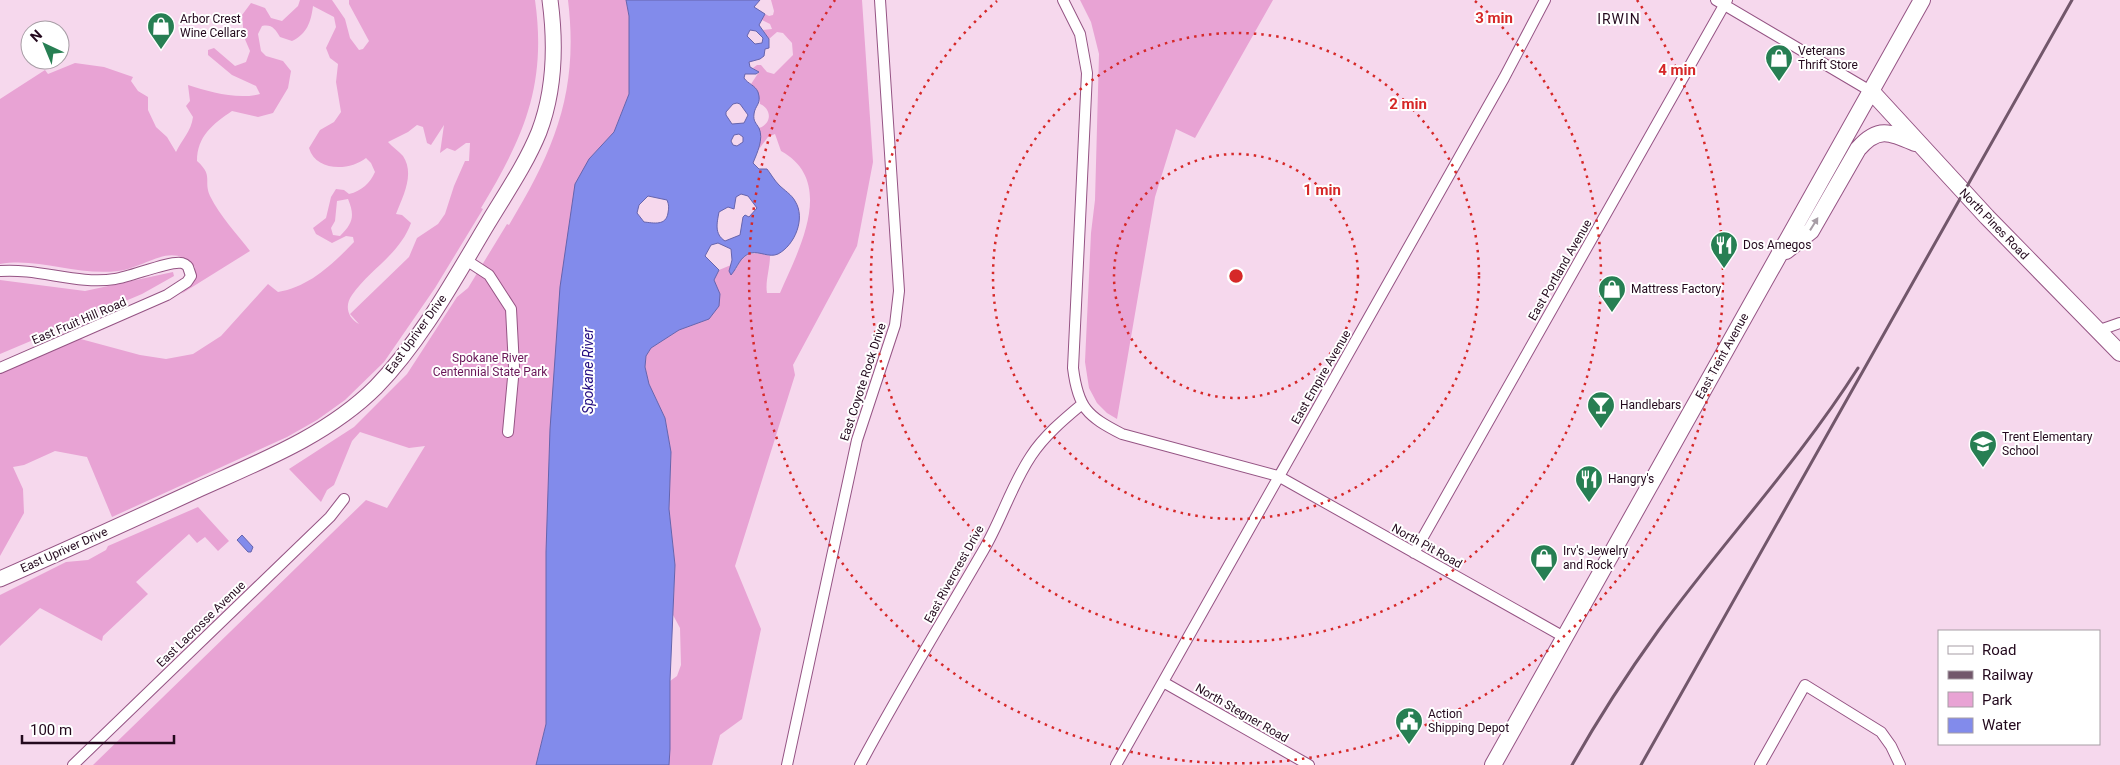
<svg xmlns="http://www.w3.org/2000/svg" width="2120" height="765" font-family="Roboto,sans-serif">
<style>
.green{fill:#e8a3d4;fill-rule:evenodd}
.water{fill:#828beb;stroke:#6664ad;fill-rule:evenodd}
.lines{fill:none;stroke-linecap:round;stroke-linejoin:round}
.street-casing{stroke:#955484;stroke-width:12}
.secondary-casing{stroke:#955484;stroke-width:17}
.primary-casing{stroke:#955484;stroke-width:18}
.street{stroke:#fff;stroke-width:10}
.secondary{stroke:#fff;stroke-width:15}
.primary{stroke:#fff;stroke-width:16}
.rail{stroke:#72576b;stroke-width:3}
.oneway{fill:#a79da5}
.ring{fill:none;stroke:#d62828;stroke-width:2.5;stroke-dasharray:2.5 5}
.labels{text-anchor:middle;stroke-width:4;stroke-linejoin:round;paint-order:stroke}
.poi-label{font-size:12px;fill:#23091d;stroke:#fff;text-anchor:start}
.street-label{font-size:12px;fill:#23091d;stroke:#fff}
.park-label{font-size:12px;fill:#691658;stroke:#fff}
.neighbourhood-label{font-size:14px;letter-spacing:1px;fill:#23091d;stroke:#fff}
.water-label{font-size:14px;font-style:italic;fill:#230c80;stroke:#fff}
.centre{fill:#d62828;stroke:#fff;stroke-width:2.5}
.ring-label{font-size:15px;text-anchor:middle;font-weight:bold;fill:#d62828;stroke:#fff;stroke-width:4;stroke-linejoin:round;paint-order:stroke}
</style>
<rect width="100%" height="100%" fill="#f6d8ed"/>
<path class="green" d="M300,0h32l13,19 5,19 9,12 4,-1 6,-8 -20,-37v-4h186c12,85 -11,137 -54,208l2,1 -48,79 -51,74 -39,38 -28,20 -30,17 -175,80 -25,-60 -32,-6 -31,14 -11,2 10,22 1,24 -24,43v-184l77,-34 63,17 26,4 27,-5 28,-18 47,-52 10,8c31,-5 55,-28 76,-50l-1,-5 -7,-1 -14,7 -16,-9 -3,-6 13,-10 5,-21 5,-8 8,1 5,4c13,-3 21,-11 26,-22l-4,-9 -5,-5c-16,13 -50,14 -57,-10l11,-18 14,-8 7,-10 -5,-30 2,-18 -8,-6 -4,-10 10,-21 -2,-10 -21,-11c-2,16 -6,28 -21,35l-12,-4c-5,-8 -8,-13 -18,-11l-4,8 3,17 5,5 17,5 8,10 -3,17 -15,25 -15,4 -26,-6c-19,13 -35,25 -35,50 17,15 6,19 13,35 10,20 27,38 40,55l-69,43 14,-14v-13c-24,-27 -48,1 -77,4 -41,5 -80,-14 -118,-7v-165l45,-29 3,4 27,-11 29,4 29,10 -2,4 7,10 10,6v13l8,17 11,10 9,15c6,-13 15,-20 17,-35l-7,-11 4,-5 -2,-16c22,7 49,15 72,9l-4,-8 -24,-11 -24,-20v-5l6,-2 21,18 11,-4 4,-11 -6,-14 -2,-22 9,-12 14,5 6,10 11,3 16,-15zM417,125l6,2 4,16 4,2 13,-20 -4,28 7,-5 8,3 11,-8h4l-1,18h-4l-11,25 -9,28 -7,10 -21,14 -8,19 -59,57 9,10c-11,-6 -15,-18 -7,-29 17,-25 48,-41 59,-72l-9,-8 -6,-1c7,-18 19,-40 7,-58 -4,-5 -11,-9 -15,-14l20,-10zM348,199c7,17 5,24 -8,37l-7,-1 -2,-7 4,-7 2,-20z
M568,0h58l3,16v78l-15,38 -25,27 -43,565 -10,41h-443l273,-265 21,8 38,-62 -16,2 -49,-16 -8,9 -18,44 -7,5 -6,12 -32,-33 65,-42 53,-53 50,-77 11,-9 39,-64 2,1c46,-76 70,-134 59,-225z
M771,0h91l11,162 -16,84 -64,119 2,10 -60,191 26,63 -19,90 -22,16 -8,30h-43l1,-16v-68l7,-5 4,-11 -1,-37 -7,-13 2,-50 -6,-56 2,-57 -6,-34 -16,-34 -4,-17 1,-11 5,-8 28,-18 30,-11 11,-25 -6,-14 5,-10 12,-5 -2,6 7,-2c8,-16 16,-19 34,-13 0,12 -5,26 -3,37h13c18,-42 57,-111 1,-142l-6,-17 -7,3 -9,12 2,-13 -2,-8c13,-4 13,-19 1,-24l-2,-12 -7,-8 8,-12 -6,-4 4,-3h4l6,7 7,2 19,-19 -1,-12 -9,-10 -6,-1 -8,7 -6,-9 9,-1 -2,-5 -8,-4 3,-6 4,2 4,-1 1,-4z
M1080,0h193l-78,138 -19,-9 -21,68 -38,222 -10,-6 -10,-10 -8,-15 -4,-26 6,-129 4,-33 4,-146 -8,-32z
M173,272l1,4 -32,18 -142,60v-74l85,11z
M198,507l31,34 -11,10 -13,-14 -8,6 -8,-9 -53,48 12,12 -45,42 -1,5 -62,-33 -40,38v-51l66,-33 22,-2 18,-10 2,-4z"/>
<path class="water" d="M626,0h134l-6,7 11,7 -6,11 10,14v9l-4,1 -1,7 -4,3 -11,3 1,5 9,5 -3,2h-11l-1,4c4,6 11,7 14,14 4,12 -3,13 -4,22 -1,7 2,9 5,14 5,11 -2,25 -6,35l6,6h8c4,5 7,11 12,16 5,5 13,10 16,16 11,17 0,44 -17,53 -9,4 -18,-3 -27,-1 -11,3 -13,14 -20,22l-2,-4 3,-11 -1,-11 -13,-6 -7,2 -6,11 14,14 -5,10 6,14 -1,12 -10,13 -30,11 -28,18 -5,8 -1,11 4,17 16,34 6,34 -2,57 6,56 -5,116v68l-1,16h-133l10,-41v-172l4,-123 10,-142 15,-103 14,-25 25,-27 15,-38v-78zM750,30l6,1 7,7 -1,5 -7,1 -8,-8zM737,103l3,1 8,11 -4,8 -12,1 -6,-9v-3l7,-8zM739,134l4,3v5l-6,4 -4,-1 -2,-4 3,-6zM741,194l7,2 9,12 -8,9 -4,-2 -2,2 -3,18 -15,6c-11,-7 -8,-18 -6,-29l9,-5 6,2 2,-12zM648,196l19,4c2,5 2,7 1,13 -2,13 -14,10 -24,9l-7,-9 2,-8z
M242,535l11,12 -2,5h-3l-11,-12z"/>
<g class="lines">
<g class="street-casing">
<path id="street" d="M1063,0l17,34 7,39 -14,295c5,40 14,48 49,66l156,42 286,161
M1716,0l156,92
M466,260l23,15 22,34 3,58 -6,65
M0,271c39,-3 77,14 115,8 16,-2 55,-19 67,-16 4,1 4,2 6,4l3,9 -4,6 -20,13 -167,73
M2097,331l23,-8
M1414,553l313,-553
M1163,682l146,83
M73,765l257,-248 14,-18
M787,765l70,-325 38,-115 4,-34 -19,-291
M860,765c39,-73 82,-143 123,-214 18,-30 28,-65 48,-95 13,-20 32,-36 50,-51
M1116,765l388,-687 41,-78
M1760,765l45,-80 76,47 10,14 9,19"/>
</g>
<g class="secondary-casing">
<path id="secondary" d="M0,579c66,-29 132,-59 197,-89 62,-28 130,-54 179,-103 45,-46 79,-109 112,-164 18,-30 38,-59 51,-91 16,-42 17,-87 11,-132"/>
</g>
<g class="primary-casing">
<path id="primary" d="M1872,92l115,125 133,136
M1786,251l25,-20 47,-82c20,-23 32,-17 57,-6
M1493,765l429,-765"/>
</g>
<use href="#street" class="street"/>
<use href="#secondary" class="secondary"/>
<use href="#primary" class="primary"/>
<path class="rail" d="M1572,765c26,-46 55,-91 86,-134 65,-89 141,-170 200,-263
M1641,765l431,-765"/>
</g>
<defs><path id="oneway-solid" d="M-6-.8H1V-3.2L6.5 0L1 3.2V.8H-6Z" transform="scale(1.25)"/></defs>
<use class="oneway" href="#oneway-solid" transform="translate(1814 224) rotate(-58)"/>
<g class="ring">
<circle cx="1236" cy="276" r="122"/>
<circle cx="1236" cy="276" r="243"/>
<path d="M1475 1A365 365 0 1 1 997 1"/>
<path d="M1637 0A487 487 0 1 1 835 0"/>
</g>
<defs>
<g id="shop-pin" transform="scale(1.4375)"><path d="M0 17L-7.5 6A9.5 9.5 0 1 1 7.5 6Z" fill="#277f53" stroke="#fff"/><path d="M-5-2.5h2.3a2.7 3.5 0 0 1 5.4 0H5L5.5 6h-11ZM-1.5-2.5h3a1.5 2.3 0 0 0-3 0Z" fill="#fff"/></g>
<g id="restaurant-pin" transform="scale(1.4375)"><path d="M0 17L-7.5 6A9.5 9.5 0 1 1 7.5 6Z" fill="#277f53" stroke="#fff"/><path d="M-5-6h1v4h1v-4h1v4h1v-4h1v5L-1.5 .5V6h-2V.5L-5-1ZM5-6V6H3V1.5H1.5Q1.5-4 5-6Z" fill="#fff"/></g>
<g id="bar-pin" transform="scale(1.4375)"><path d="M0 17L-7.5 6A9.5 9.5 0 1 1 7.5 6Z" fill="#277f53" stroke="#fff"/><path d="M-6-5H6L.8 .8V4.5H3.5V6h-7V4.5H-.8V.8Z" fill="#fff"/></g>
<g id="school-pin" transform="scale(1.4375)"><path d="M0 17L-7.5 6A9.5 9.5 0 1 1 7.5 6Z" fill="#277f53" stroke="#fff"/><path d="M0-5L7-2L0 1L-7-2ZM-4 1L0 2.5L4 1V4Q0 6-4 4Z" fill="#fff"/></g>
<g id="civic-pin" transform="scale(1.4375)"><path d="M0 17L-7.5 6A9.5 9.5 0 1 1 7.5 6Z" fill="#277f53" stroke="#fff"/><path d="M-.6-6.5H3V-4.5H.6V-3L4-1V1h2V6H-6V1h2V-1L-.6-3ZM-1.2 2.5V6h2.4V2.5Z" fill="#fff"/></g>
</defs>
<g fill-rule="evenodd">
<use href="#shop-pin" x="161" y="26"/>
<use href="#shop-pin" x="1779" y="58"/>
<use href="#restaurant-pin" x="1724" y="245"/>
<use href="#shop-pin" x="1612" y="289"/>
<use href="#bar-pin" x="1601" y="405"/>
<use href="#school-pin" x="1983" y="444"/>
<use href="#restaurant-pin" x="1589" y="479"/>
<use href="#shop-pin" x="1544" y="558"/>
<use href="#civic-pin" x="1409" y="721"/>
</g>
<g class="labels">
<g class="poi-label">
<text x="180" y="23">Arbor Crest<tspan x="180" dy="14">Wine Cellars</tspan></text>
<text x="1798" y="55">Veterans<tspan x="1798" dy="14">Thrift Store</tspan></text>
<text x="1743" y="249">Dos Amegos</text>
<text x="1631" y="293">Mattress Factory</text>
<text x="1620" y="409">Handlebars</text>
<text x="2002" y="441">Trent Elementary<tspan x="2002" dy="14">School</tspan></text>
<text x="1608" y="483">Hangry's</text>
<text x="1563" y="555">Irv's Jewelry<tspan x="1563" dy="14">and Rock</tspan></text>
<text x="1428" y="718">Action<tspan x="1428" dy="14">Shipping Depot</tspan></text>
</g>
<g class="street-label">
<text transform="translate(1994 224) rotate(46)" y="4">North Pines Road</text>
<text transform="translate(1560 270) rotate(-60)" y="4">East Portland Avenue</text>
<text transform="translate(79 321) rotate(-23)" y="4">East Fruit Hill Road</text>
<text transform="translate(416 334) rotate(-54)" y="4">East Upriver Drive</text>
<text transform="translate(1722 356) rotate(-61)" y="4">East Trent Avenue</text>
<text transform="translate(1321 377) rotate(-60)" y="4">East Empire Avenue</text>
<text transform="translate(863 382) rotate(-72)" y="4">East Coyote Rock Drive</text>
<text transform="translate(1427 546) rotate(29)" y="4">North Pit Road</text>
<text transform="translate(64 550) rotate(-24)" y="4">East Upriver Drive</text>
<text transform="translate(954 574) rotate(-61)" y="4">East Rivercrest Drive</text>
<text transform="translate(201 624) rotate(-44)" y="4">East Lacrosse Avenue</text>
<text transform="translate(1242 713) rotate(30)" y="4">North Stegner Road</text>
</g>
<g class="park-label">
<text x="490" y="362">Spokane River<tspan x="490" dy="14">Centennial State Park</tspan></text>
</g>
<g class="neighbourhood-label">
<text x="1619" y="24">IRWIN</text>
</g>
<g class="water-label">
<text transform="translate(588 371) rotate(-90)" y="5">Spokane River</text>
</g>
</g>
<circle cx="1236" cy="276" r="8" class="centre"/>
<g class="ring-label">
<text x="1494" y="23">3 min</text>
<text x="1677" y="75">4 min</text>
<text x="1408" y="109">2 min</text>
<text x="1322" y="195">1 min</text>
</g>
<rect x="1938" y="630" width="162" height="115" fill="#ffffff" stroke="#a79da5"/>
<rect x="1948" y="646" width="25" height="8" fill="#ffffff" stroke="#a79da5"/>
<text x="1982" y="655" font-size="15" fill="#23091d">Road</text>
<rect x="1948" y="671" width="25" height="8" fill="#72576b" stroke="#a79da5"/>
<text x="1982" y="680" font-size="15" fill="#23091d">Railway</text>
<rect x="1948" y="692" width="25" height="15" fill="#e8a3d4" stroke="#a79da5"/>
<text x="1982" y="705" font-size="15" fill="#23091d">Park</text>
<rect x="1948" y="718" width="25" height="15" fill="#828beb" stroke="#a79da5"/>
<text x="1982" y="730" font-size="15" fill="#23091d">Water</text>
<g transform="translate(45 45) rotate(316)"><circle r="24" fill="#ffffff" stroke="#a79da5"/>
<path d="M0-4L9 19L0 12L-9 19Z" fill="#277f53"/>
<text y="-8" font-size="14" font-weight="bold" text-anchor="middle" fill="#23091d">N</text>
</g>
<path d="M22 735v8h152v-8" fill="none" stroke="#23091d" stroke-width="2.5"/>
<text x="30" y="735" font-size="15" fill="#23091d" stroke="#ffffff" stroke-width="4" paint-order="stroke">100 m</text>
</svg>
